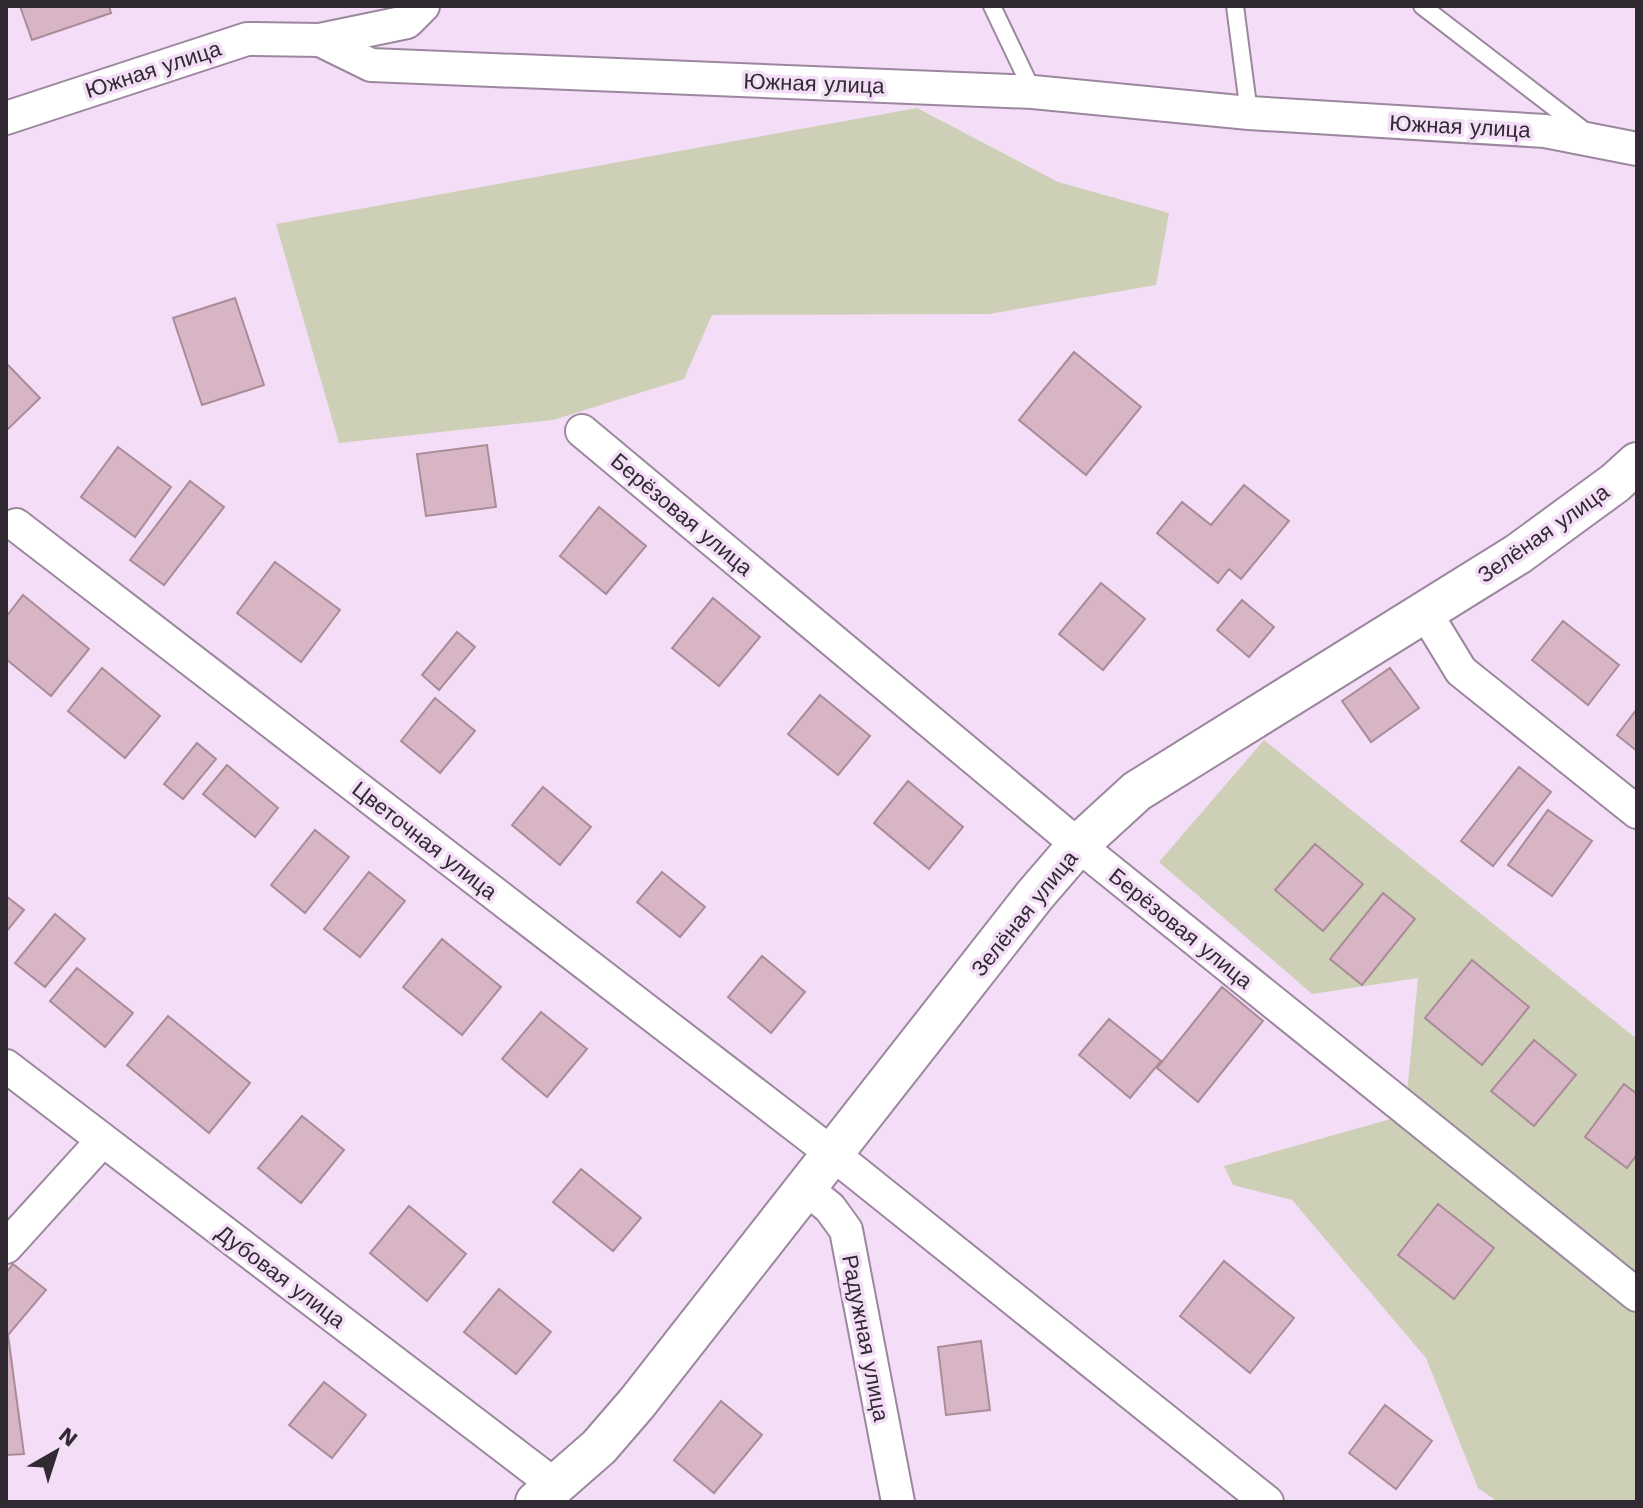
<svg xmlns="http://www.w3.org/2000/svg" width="1643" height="1508" font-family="'Work Sans',sans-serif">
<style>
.green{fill:#cdd0b6}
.building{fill:#d8b5c4;stroke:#aa8b98;stroke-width:2}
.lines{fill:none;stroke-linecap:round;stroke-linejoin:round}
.service-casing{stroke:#9b879e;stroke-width:20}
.minor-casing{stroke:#9b879e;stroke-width:36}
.tertiary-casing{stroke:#9b879e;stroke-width:44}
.service{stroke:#fff;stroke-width:16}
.minor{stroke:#fff;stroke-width:32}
.tertiary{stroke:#fff;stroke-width:40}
.labels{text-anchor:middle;stroke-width:7;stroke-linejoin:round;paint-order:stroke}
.street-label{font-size:22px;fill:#322a33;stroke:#f4def7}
</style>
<rect width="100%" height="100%" fill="#f4def7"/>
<path class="green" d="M917,108l141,74 111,31 -13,72 -167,29 -277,1 -28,64 -131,41 -214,23 -63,-219z
M1264,740l373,299v463h-139l-20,-14 -52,-130 -134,-158 -59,-15 -9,-19 181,-51 13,-137 -106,16 -153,-132z"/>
<path class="building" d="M20,6h89l2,7 -79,27z
M235,298l29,87 -62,20 -29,-87z
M1074,352l67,55 -55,68 -67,-55z
M6,363l34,35 -34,33z
M487,445l9,62 -70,9 -9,-62z
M118,447l53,40 -36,50 -54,-40z
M190,481l34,26 -60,78 -34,-25z
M1244,485l45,36 -48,58 -12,-10 -11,14 -61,-50 25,-31 29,23z
M599,507l47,39 -40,48 -46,-38z
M275,562l65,48 -39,52 -64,-49z
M1101,583l44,36 -42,51 -44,-36z
M23,595l66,54 -38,47 -45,-37v-42z
M713,598l47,39 -41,49 -47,-38z
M1242,600l32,27 -25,30 -32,-27z
M1563,621l56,44 -31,40 -56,-45z
M457,632l18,15 -36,43 -17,-15z
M102,668l58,48 -35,42 -57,-47z
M1390,668l29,40 -48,34 -29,-41z
M820,695l50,41 -32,39 -50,-41z
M435,698l40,33 -35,42 -39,-32z
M1637,709v42l-20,-16z
M197,743l19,16 -33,40 -19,-15z
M227,765l51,43 -23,29 -52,-43z
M1519,767l32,25 -58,74 -32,-25z
M908,781l55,46 -34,42 -55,-46z
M543,787l48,40 -31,38 -48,-40z
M1548,810l44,31 -40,55 -44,-31z
M315,830l34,27 -44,56 -34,-28z
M1315,844l48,40 -40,47 -48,-41z
M369,872l36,29 -45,56 -36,-28z
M662,872l43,35 -25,30 -43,-35z
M1383,893l32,26 -53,66 -32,-26z
M6,896l18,14 -18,22z
M55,914l30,25 -40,48 -30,-24z
M442,939l59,48 -39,48 -59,-48z
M762,956l43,36 -34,41 -43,-36z
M1472,960l57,47 -47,58 -57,-47z
M77,968l56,45 -28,34 -55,-46z
M1222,987l41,34 -65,81 -41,-34z
M541,1012l46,37 -40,48 -45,-38z
M168,1016l82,67 -41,50 -82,-68z
M1109,1019l52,42 -31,37 -51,-43z
M1534,1040l42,35 -42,51 -43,-35z
M1624,1084l13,10v60l-10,14 -42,-31z
M302,1116l42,34 -43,53 -43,-35z
M581,1169l60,49 -28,33 -60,-49z
M1438,1204l56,44 -40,51 -56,-44z
M409,1206l57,48 -39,47 -57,-48z
M1224,1261l70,57 -44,55 -70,-57z
M13,1264l33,26 -38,45 16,119 -18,1v-182z
M499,1289l52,43 -35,42 -52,-42z
M981,1341l9,69 -44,5 -8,-68z
M324,1382l42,33 -34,43 -43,-33z
M721,1401l41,34 -48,58 -40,-33z
M1385,1405l47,36 -36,48 -47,-36z"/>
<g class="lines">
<g class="service-casing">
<path id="service" d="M992,6l41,86
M1235,6l14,107
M1422,6l164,126"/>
</g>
<g class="minor-casing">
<path id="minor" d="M320,40l87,-18 16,-16
M6,118l241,-79 73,1 51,25 662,27 216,21 296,18 92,18
M582,431l496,414 559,450
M16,525l818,630 433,347
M1425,612l36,59 176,141
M6,1066l550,420
M807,1189l23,19 16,22 52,272
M6,1247l97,-107"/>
</g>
<g class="tertiary-casing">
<path id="tertiary" d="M536,1502l63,-55 38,-44 398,-508 43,-50 59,-54 381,-237 97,-71 22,-20"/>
</g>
<use href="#service" class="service"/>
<use href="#minor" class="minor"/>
<use href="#tertiary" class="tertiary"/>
</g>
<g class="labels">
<g class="street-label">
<text transform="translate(153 69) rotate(-18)" y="8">Южная улица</text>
<text transform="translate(814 83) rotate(2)" y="8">Южная улица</text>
<text transform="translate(1460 126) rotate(3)" y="8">Южная улица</text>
<text transform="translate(682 514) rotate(40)" y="8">Берёзовая улица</text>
<text transform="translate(1543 533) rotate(-35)" y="8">Зелёная улица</text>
<text transform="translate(425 840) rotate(38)" y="8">Цветочная улица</text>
<text transform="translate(1024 913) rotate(-51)" y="8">Зелёная улица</text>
<text transform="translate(1181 928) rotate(39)" y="8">Берёзовая улица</text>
<text transform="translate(281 1276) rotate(37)" y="8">Дубовая улица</text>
<text transform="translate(866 1338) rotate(79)" y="8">Радужная улица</text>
</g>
</g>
<rect width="1643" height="1508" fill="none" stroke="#322a33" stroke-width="16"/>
<g transform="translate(56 1452) rotate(39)" stroke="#f4def7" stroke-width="6" paint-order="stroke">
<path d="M0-6L14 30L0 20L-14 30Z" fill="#322a33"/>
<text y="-12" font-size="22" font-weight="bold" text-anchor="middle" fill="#322a33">N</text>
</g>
</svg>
